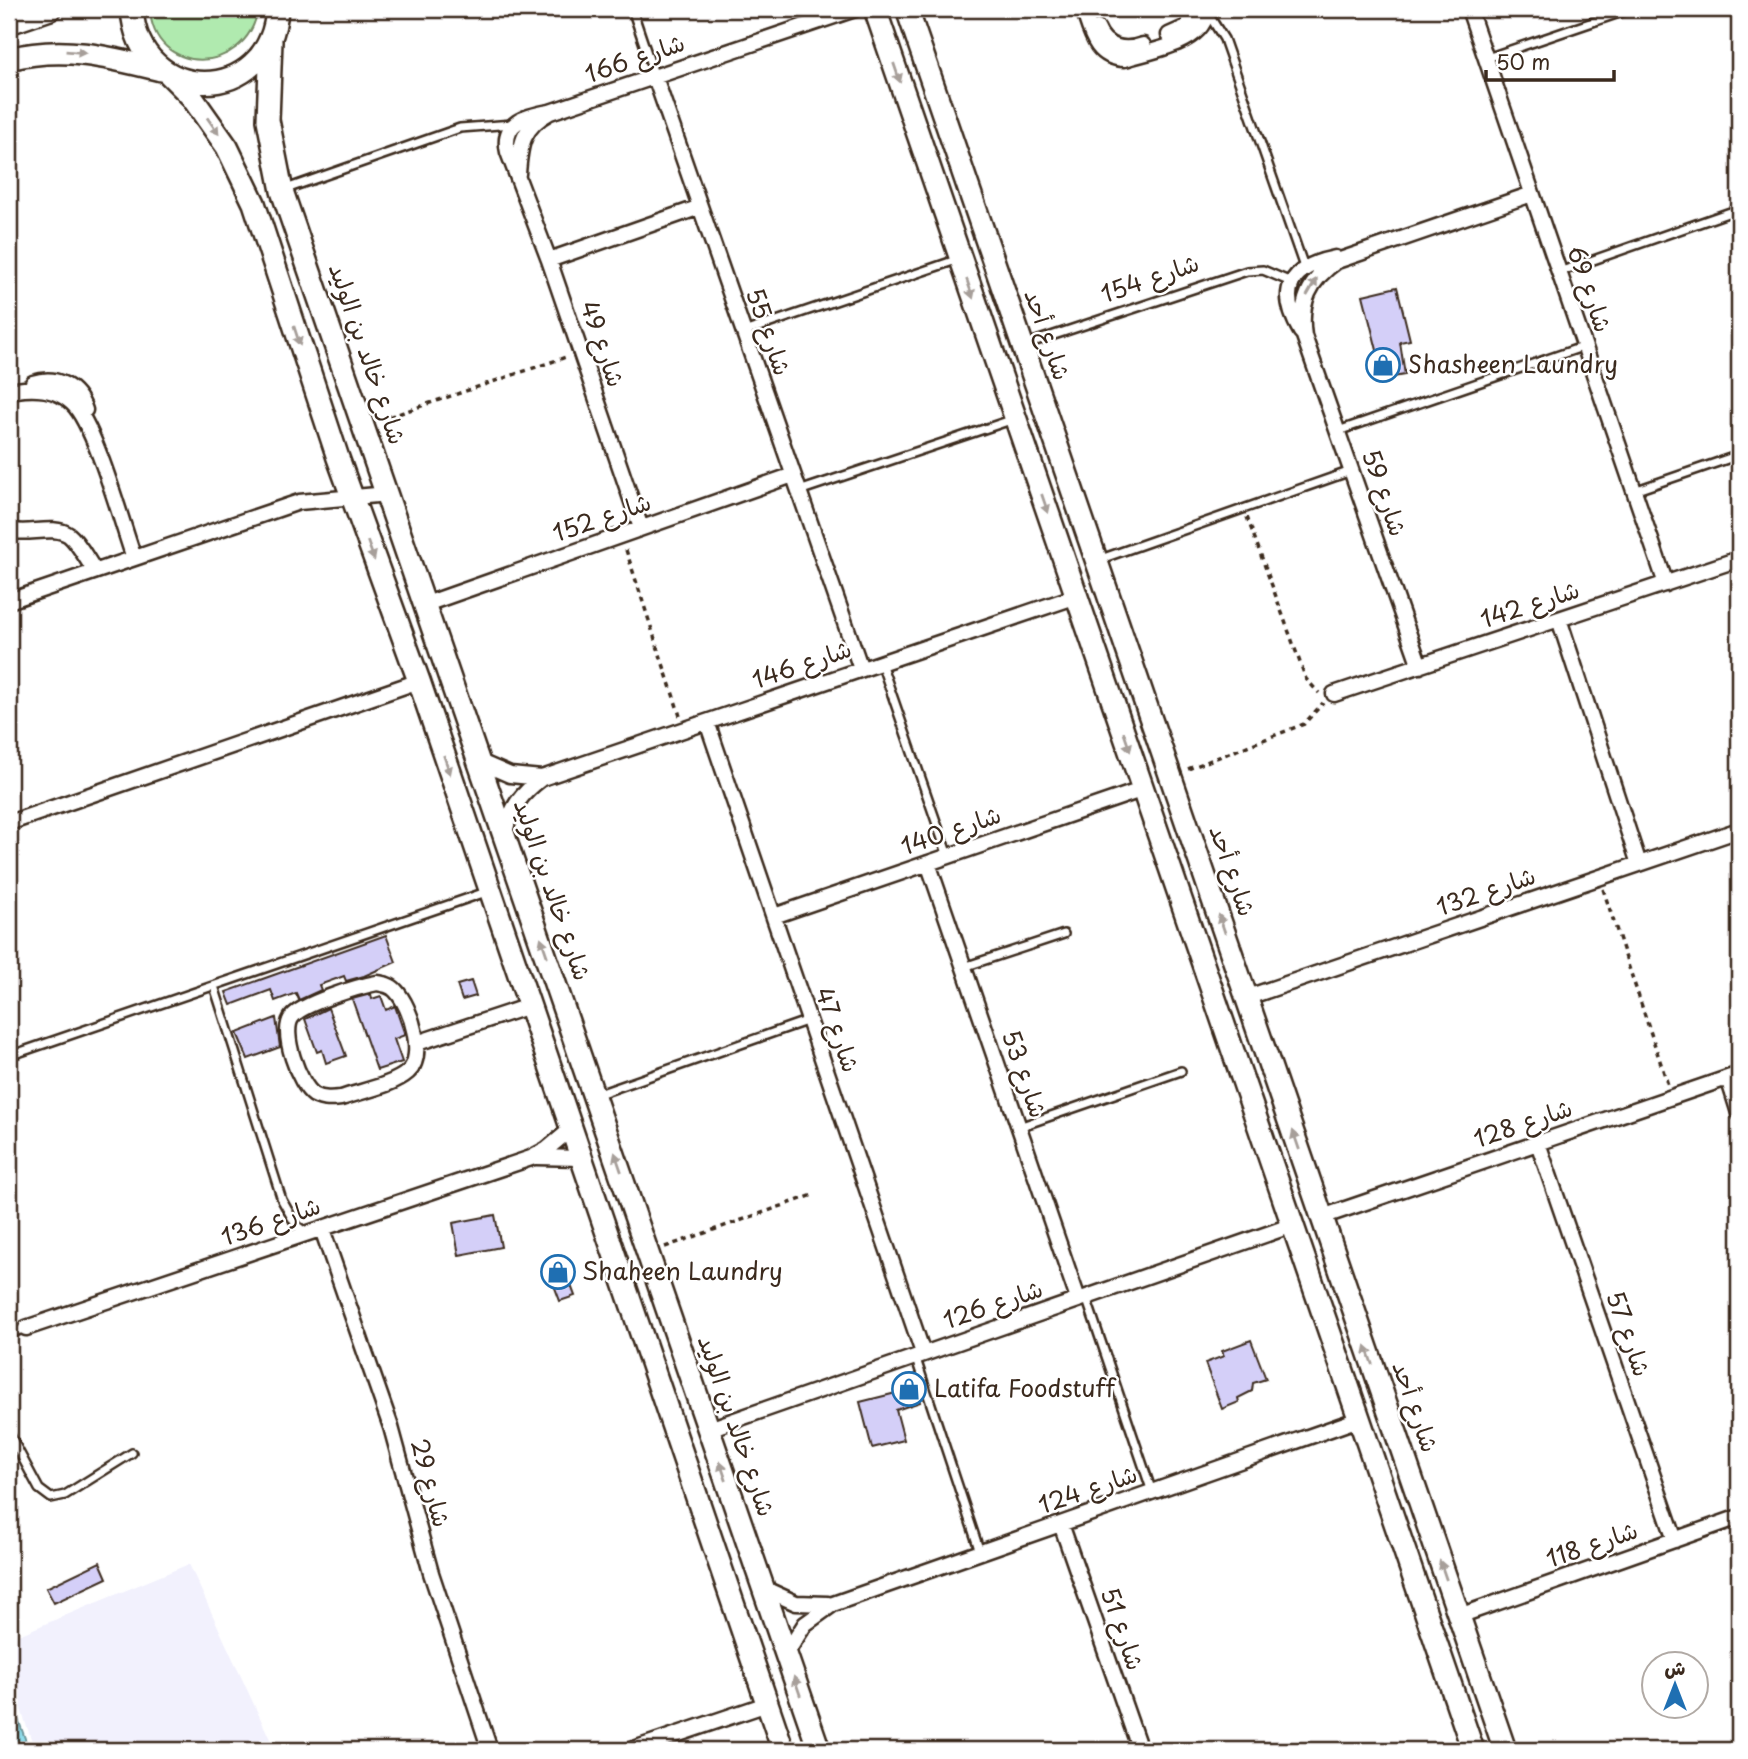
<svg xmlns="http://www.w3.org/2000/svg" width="1748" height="1759" font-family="'Playpen Sans','Playpen Sans Arabic',sans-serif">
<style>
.built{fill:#f2f1fd}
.green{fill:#b0eaaf;stroke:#768a66;stroke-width:2}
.water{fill:#8fdeec;stroke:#6d969a;stroke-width:2}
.building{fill:#d4cff8;stroke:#3b2a1e;stroke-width:2}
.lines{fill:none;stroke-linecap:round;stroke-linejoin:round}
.lane-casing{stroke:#3b2a1e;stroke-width:12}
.street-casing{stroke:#3b2a1e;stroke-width:19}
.secondary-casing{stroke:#3b2a1e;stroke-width:26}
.path{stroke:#3b2a1e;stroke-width:3.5;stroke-dasharray:5 5;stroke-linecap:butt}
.lane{stroke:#fff;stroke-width:7}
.street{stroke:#fff;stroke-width:14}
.secondary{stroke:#fff;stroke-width:21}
.oneway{fill:#a79f9a}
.labels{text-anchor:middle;stroke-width:5;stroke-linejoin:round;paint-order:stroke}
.street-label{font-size:24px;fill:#3b2a1e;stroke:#fff}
.poi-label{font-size:24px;fill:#3b2a1e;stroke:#fff;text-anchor:start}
</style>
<rect width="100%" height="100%" fill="#fff"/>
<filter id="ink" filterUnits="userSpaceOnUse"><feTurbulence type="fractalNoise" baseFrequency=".0143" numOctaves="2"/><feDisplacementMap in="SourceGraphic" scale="14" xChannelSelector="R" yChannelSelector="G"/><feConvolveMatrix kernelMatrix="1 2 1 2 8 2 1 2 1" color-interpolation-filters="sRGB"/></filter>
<g filter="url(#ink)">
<path class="built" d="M189,1564l86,186h-240l-26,-75v-36z"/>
<path class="green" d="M150,9h108v1c-13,67 -105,66 -108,-1z"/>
<path class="water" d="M9,1693l20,57h-20z"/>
<path class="building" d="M1397,287l13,53 -10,2 5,33 -24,4 -1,-17 -17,-67z
M386,935l10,27 -32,14 -18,5 -2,-5 -25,9 2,5 -22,10 -3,-7 -21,8 -4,-11 -40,15 -5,-13z
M471,981l5,15 -14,4 -5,-15z
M371,994l1,5 9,-3 5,14 9,-4 10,29 -11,4 8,23 -25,8 -25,-71z
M328,1008l18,48 -20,7 -4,-13 -5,2 -12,-33z
M276,1018l4,29 -32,12 -11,-26z
M495,1215l6,32 -42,8 -6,-32z
M563,1264l12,32 -15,5 -12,-32z
M1251,1340l15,39 -13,4 -1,8 -14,7 1,4 -17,7 -17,-46 19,-7 -2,-5z
M916,1388l4,14 -24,8 8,30 -32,8 -12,-46z
M100,1562l7,16 -53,25 -8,-15z"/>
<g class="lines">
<g class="lane-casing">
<path id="lane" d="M632,9l23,68
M1207,12l17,27 80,228
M1487,58l144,-49
M286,189l174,-61 53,-4
M1559,272l180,-63
M744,332l215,-73
M1027,344l220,-73 16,-1 28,12
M1338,431l247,-85
M799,491l215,-72
M1634,491l105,-36
M1098,560l253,-89
M881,663l67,193
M964,967l100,-33
M214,986l68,214 14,25 12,9
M9,1056l480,-165
M596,1095l213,-75
M1019,1127l162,-56
M1086,1297l66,195
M9,1334l17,-6
M915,1356l65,196
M9,1433l30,56 12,9 14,-3 67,-42"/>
</g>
<g class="street-casing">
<path id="street" d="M1083,9c8,23 12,49 42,50 27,-9 80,-15 82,-50
M1469,9l197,575
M1097,28c8,20 27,24 46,17
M1169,35l18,-8 9,-18
M655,77l206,592
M550,112c-24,4 -49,10 -42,40l41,108 92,268
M518,174c2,-29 4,-47 32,-62l305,-103
M549,260l151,-53
M1301,332c-24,-41 -12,-65 34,-74
M33,383c24,-8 44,4 52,27
M16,390c20,-3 40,-2 56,13 23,21 50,121 62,155
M9,530c18,6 44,-6 60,5 10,8 18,25 26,36
M9,601l290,-99 89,-8
M426,604l367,-129
M1559,619l80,245
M1420,666l-116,-330c-5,-33 5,-56 33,-75l195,-67
M1334,694l405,-135
M707,722l216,631
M480,762l30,13 32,3
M9,823l410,-142
M505,833c5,-25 17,-40 37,-55l535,-182
M928,863l150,436
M774,916l370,-127
M377,983c7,1 14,2 19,8 15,16 30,65 12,81 -16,14 -47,19 -67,26 -9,1 -18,2 -27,-3 -15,-10 -34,-63 -22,-78 9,-13 68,-31 85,-34z
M1248,997l491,-167
M417,1043l112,-37
M1728,1078l11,35
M1538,1143l137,397
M536,1157l45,1
M1322,1217l417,-143
M322,1229l69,198 40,146 59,177
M26,1328l505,-170 15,-8 25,-21
M709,1429l584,-204
M1061,1524l79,226
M763,1588l33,15 32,1
M1459,1616l280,-99
M786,1654l19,-30 28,-20 526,-185
M631,1750l136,-46"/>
</g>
<g class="secondary-casing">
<path id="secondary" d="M132,9c6,98 139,98 145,0
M875,9l598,1741
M907,9l598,1741
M9,23l41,-14
M271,41l-3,79 14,71 537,1559
M9,59c54,-14 100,-2 152,11
M169,74l22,22 36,51 27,56 84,255 81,223 364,1069"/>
</g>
<path class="path" d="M380,420l189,-64
M1247,517l59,162 13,14
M626,550l54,166
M1188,769l116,-45 19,-21
M1603,889l65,196
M665,1247l148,-52"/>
<use href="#lane" class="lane"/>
<use href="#street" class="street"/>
<use href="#secondary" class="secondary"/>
</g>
<defs><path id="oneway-solid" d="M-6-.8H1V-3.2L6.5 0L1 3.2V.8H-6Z" transform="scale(1.75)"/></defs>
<g class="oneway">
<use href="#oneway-solid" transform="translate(76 52) rotate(5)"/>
<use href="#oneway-solid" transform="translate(897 73) rotate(71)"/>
<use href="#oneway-solid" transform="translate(213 126) rotate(55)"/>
<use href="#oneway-solid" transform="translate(1312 287) rotate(-60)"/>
<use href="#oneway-solid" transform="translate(970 289) rotate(71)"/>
<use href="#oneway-solid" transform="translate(297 336) rotate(72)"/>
<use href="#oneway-solid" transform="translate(1045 504) rotate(71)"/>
<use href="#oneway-solid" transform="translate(371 551) rotate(70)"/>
<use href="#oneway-solid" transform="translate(1127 742) rotate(71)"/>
<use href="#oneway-solid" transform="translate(447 765) rotate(71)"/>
<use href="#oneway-solid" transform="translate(1222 924) rotate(-109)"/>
<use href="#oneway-solid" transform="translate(544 947) rotate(-109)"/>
<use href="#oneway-solid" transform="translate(1296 1140) rotate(-109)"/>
<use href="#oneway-solid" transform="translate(618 1162) rotate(-109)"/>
<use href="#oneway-solid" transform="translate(1369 1355) rotate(-109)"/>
<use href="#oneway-solid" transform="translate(723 1471) rotate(-109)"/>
<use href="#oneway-solid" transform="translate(1443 1570) rotate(-109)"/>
<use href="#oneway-solid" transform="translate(797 1686) rotate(-109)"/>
</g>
</g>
<defs>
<g id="shop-ring" transform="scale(1.75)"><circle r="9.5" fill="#fff" stroke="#1f6fb2" stroke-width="1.5"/><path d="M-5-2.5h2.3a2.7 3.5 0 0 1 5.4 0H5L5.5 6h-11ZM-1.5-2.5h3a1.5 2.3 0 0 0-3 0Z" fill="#1f6fb2"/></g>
</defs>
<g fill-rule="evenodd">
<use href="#shop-ring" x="1383" y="365"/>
<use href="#shop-ring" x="558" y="1272"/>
<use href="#shop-ring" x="909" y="1389"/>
</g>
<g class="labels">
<g class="street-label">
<text transform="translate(635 59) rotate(-19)" y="8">شارع 166</text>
<text transform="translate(1150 279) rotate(-19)" y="8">شارع 154</text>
<text transform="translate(1589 289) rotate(71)" y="8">شارع 69</text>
<text transform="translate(768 332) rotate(71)" y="8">شارع 55</text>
<text transform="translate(1047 335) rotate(71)" y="8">شارع أحد</text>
<text transform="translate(602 344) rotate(71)" y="8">شارع 49</text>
<text transform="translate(367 354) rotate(71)" y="8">شارع خالد بن الوليد</text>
<text transform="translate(1384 493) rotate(71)" y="8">شارع 59</text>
<text transform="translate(602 518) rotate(-19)" y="8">شارع 152</text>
<text transform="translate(1530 605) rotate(-18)" y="8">شارع 142</text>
<text transform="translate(802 665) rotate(-19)" y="8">شارع 146</text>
<text transform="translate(951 831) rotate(-19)" y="8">شارع 140</text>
<text transform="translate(1232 871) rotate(71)" y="8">شارع أحد</text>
<text transform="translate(552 890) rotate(71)" y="8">شارع خالد بن الوليد</text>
<text transform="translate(1486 892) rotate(-19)" y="8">شارع 132</text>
<text transform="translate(837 1030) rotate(71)" y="8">شارع 47</text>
<text transform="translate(1024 1074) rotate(71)" y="8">شارع 53</text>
<text transform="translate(1523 1124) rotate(-19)" y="8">شارع 128</text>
<text transform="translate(271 1222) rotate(-19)" y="8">شارع 136</text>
<text transform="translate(993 1305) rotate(-19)" y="8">شارع 126</text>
<text transform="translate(1628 1334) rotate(71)" y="8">شارع 57</text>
<text transform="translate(1415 1407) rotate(71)" y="8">شارع أحد</text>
<text transform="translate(736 1426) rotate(71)" y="8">شارع خالد بن الوليد</text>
<text transform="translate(430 1483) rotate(75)" y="8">شارع 29</text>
<text transform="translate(1088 1490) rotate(-19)" y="8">شارع 124</text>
<text transform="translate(1592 1545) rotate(-19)" y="8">شارع 118</text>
<text transform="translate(1122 1629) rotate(71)" y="8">شارع 51</text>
</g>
<g class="poi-label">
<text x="1408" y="373">Shasheen Laundry</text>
<text x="582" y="1280">Shaheen Laundry</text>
<text x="934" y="1397">Latifa Foodstuff</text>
</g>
</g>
<rect width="1748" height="1759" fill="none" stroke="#fff" stroke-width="35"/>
<rect x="18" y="18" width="1713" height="1724" fill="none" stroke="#3b2a1e" stroke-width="2.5" filter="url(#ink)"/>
<g transform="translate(1675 1685)"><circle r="33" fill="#ffffff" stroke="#b1aaa5" stroke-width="2"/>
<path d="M0-5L12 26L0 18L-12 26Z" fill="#1f6fb2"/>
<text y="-10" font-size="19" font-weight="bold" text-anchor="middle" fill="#3b2a1e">ش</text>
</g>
<path d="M1486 70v10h128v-10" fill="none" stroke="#3b2a1e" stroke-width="3.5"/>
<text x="1496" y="70" font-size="21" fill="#3b2a1e" stroke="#ffffff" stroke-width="5" paint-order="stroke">50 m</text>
</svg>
